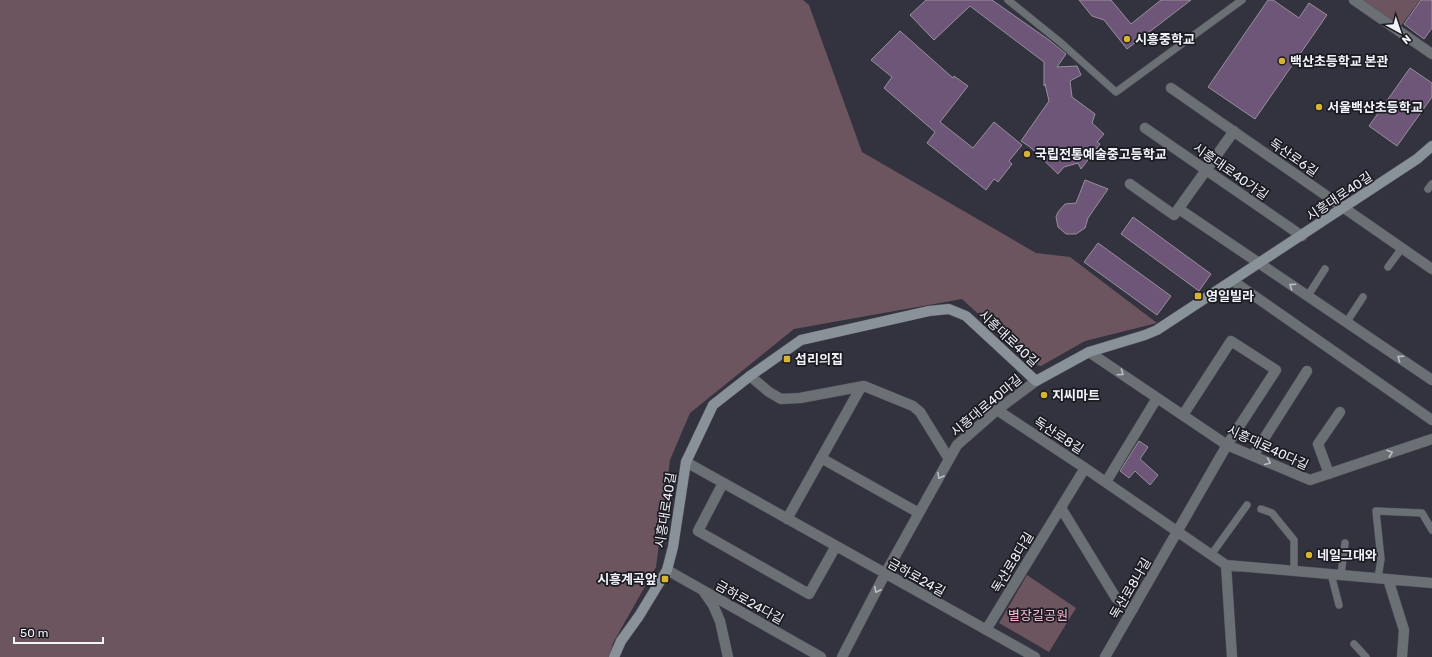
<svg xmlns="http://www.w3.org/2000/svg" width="1432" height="657" font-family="Rubik,'Noto Sans KR',sans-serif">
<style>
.green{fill:#6d555f}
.building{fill:#6d5677;stroke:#988f9c}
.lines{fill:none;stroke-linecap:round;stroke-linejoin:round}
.lane-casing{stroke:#51525d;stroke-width:8}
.street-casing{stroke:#51525d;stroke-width:11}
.secondary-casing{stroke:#51525d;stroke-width:11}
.lane{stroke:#6b7075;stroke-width:7}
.street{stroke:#6b7075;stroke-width:10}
.secondary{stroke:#899199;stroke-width:10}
.oneway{stroke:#bbbec5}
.poi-dot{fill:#d7b534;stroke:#1b1b21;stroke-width:1.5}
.labels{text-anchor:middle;stroke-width:3.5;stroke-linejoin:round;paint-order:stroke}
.poi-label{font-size:13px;font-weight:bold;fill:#f1f2fa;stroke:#1b1b21;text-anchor:start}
.street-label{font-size:13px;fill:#f1f2fa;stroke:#1b1b21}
.park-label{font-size:13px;fill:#fdb8d8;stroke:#1b1b21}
</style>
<rect width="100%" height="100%" fill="#32333f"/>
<path class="green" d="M0,0h803l6,5 53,147 174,101 34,4 87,66 -72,18 -44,25 -8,-2 -71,-65 -168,30 -104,84 -20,47 -14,107 -43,76 -4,14h-609z
M1361,0h59l-20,27z
M1027,575l49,33 -27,44 -50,-29z"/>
<path class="building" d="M926,0h66l57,40 17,14 -9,13 20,-1 4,9 -11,6 2,16 23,17 -3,9 12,11 -7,8 3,2 -19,25 -3,-6 -14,4 -6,7 -28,-27 -9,-6 28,-40 -4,-17 -1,2v-24l-74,-56 -36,34 -24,-25z
M1079,0h32l20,24 30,-24h30l-64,49 -23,-29 -12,-4z
M1268,0h5l26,18 10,-15 18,12 -72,104 -47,-32z
M1421,0h11v28l-8,11 -20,-15z
M900,31l53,47 1,-2 14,10 -28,36 33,26 21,-26 28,23 -13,16 3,3 -14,18 -4,-3 -8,11 -59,-47 8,-11 -51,-44 8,-11 -21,-17z
M1410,68l22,15v14l-35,49 -28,-20z
M1085,180l23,9 -20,29 -3,10 -9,6h-10l-8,-7 -2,-10 2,-5 7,-8 11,-1z
M1133,217l78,57 -12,17 -78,-57z
M1098,243l73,53 -14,19 -73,-53z
M1139,441l9,6 -8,12 18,16 -8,10 -15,-14 -6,7 -9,-7z"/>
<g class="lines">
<g class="lane-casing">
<path id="lane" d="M1008,0l52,42 56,50 126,-92
M1428,189l4,-5
M1388,267l14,-19
M1307,297l18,-28
M1346,323l17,-26
M1261,509l11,4 22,27v31
M1211,555l36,-50
M1331,574l8,31
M1341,575l4,-32
M1378,578l3,-19 -5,-48 46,2 10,17
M1354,644l12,13"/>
</g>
<g class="street-casing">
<path id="street" d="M1354,0l78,54
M1171,88l261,181
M1145,128l157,108
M1130,184l44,31 60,-84
M1179,209l253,171
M1233,281l199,139
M1089,352l138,93 83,35 122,-41
M750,376l19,16 12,7 19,-1 64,-12 49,20 7,6 29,47
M997,410l88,58 141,97 206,18
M1253,456l54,-85
M821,458l98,55
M686,462l349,195
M1329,474l-11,-30 22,-32
M1106,482l51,-84
M723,483l-25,48 111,63 27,-48
M1061,508l55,90 17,11
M787,519l74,-132
M1226,565l6,92
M667,570l154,87
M1388,579l16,51 -2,27
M704,592l9,13 7,16 8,36
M986,630l99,-162
M842,657l43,-83 72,-129 40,-35 39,-29
M1105,657l122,-212 49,-75 -45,-29 -48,74"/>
</g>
<g class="secondary-casing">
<path id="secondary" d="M614,657l7,-16 18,-25 28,-46 6,-23 13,-85 27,-57 37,-29 51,-36 128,-29 20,-2 17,7 70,65 53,-29 56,-17 12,-5 260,-171 15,-13"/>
</g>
<use href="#lane" class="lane"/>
<use href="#street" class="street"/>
<use href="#secondary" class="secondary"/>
</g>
<defs><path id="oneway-chevron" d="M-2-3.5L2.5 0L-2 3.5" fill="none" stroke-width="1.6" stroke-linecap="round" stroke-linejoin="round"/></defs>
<g class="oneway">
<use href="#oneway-chevron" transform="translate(1292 286) rotate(-146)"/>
<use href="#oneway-chevron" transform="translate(1400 358) rotate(-146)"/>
<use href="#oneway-chevron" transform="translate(1121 373) rotate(34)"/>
<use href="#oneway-chevron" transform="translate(1390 453) rotate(-19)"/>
<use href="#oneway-chevron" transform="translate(1268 462) rotate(23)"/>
<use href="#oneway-chevron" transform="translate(940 476) rotate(119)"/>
<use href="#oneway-chevron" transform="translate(877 590) rotate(117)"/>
</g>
<g class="poi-dot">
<circle cx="1127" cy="39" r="4"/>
<circle cx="1282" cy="61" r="4"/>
<circle cx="1319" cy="107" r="4"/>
<circle cx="1027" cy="154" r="4"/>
<rect x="1194" y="292" width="8" height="8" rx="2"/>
<rect x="783" y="355" width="8" height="8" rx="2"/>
<circle cx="1044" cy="395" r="4"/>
<circle cx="1309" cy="555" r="4"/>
<rect x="661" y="575" width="8" height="8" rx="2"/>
</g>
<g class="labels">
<g class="poi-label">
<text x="1135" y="44">시흥중학교</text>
<text x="1290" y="66">백산초등학교 본관</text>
<text x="1327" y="112">서울백산초등학교</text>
<text x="1035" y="159">국립전통예술중고등학교</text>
<text x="1206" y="301">영일빌라</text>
<text x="795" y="364">섭리의집</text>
<text x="1052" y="400">지씨마트</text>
<text x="1317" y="560">네일그대와</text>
<text x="657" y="584" text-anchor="end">시흥계곡앞</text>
</g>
<g class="street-label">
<text transform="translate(1294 157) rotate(35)" y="5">독산로6길</text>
<text transform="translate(1231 171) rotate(35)" y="5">시흥대로40가길</text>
<text transform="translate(1339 196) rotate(-34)" y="5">시흥대로40길</text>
<text transform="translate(1009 338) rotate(43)" y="5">시흥대로40길</text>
<text transform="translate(986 405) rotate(-40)" y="5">시흥대로40마길</text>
<text transform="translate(1059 435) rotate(33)" y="5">독산로8길</text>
<text transform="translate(1268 447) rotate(25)" y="5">시흥대로40다길</text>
<text transform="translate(665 510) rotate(-81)" y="5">시흥대로40길</text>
<text transform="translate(1012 562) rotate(-59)" y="5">독산로8다길</text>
<text transform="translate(917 577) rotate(29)" y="5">금하로24길</text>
<text transform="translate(1130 588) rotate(-60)" y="5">독산로8나길</text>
<text transform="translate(750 602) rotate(29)" y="5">금하로24다길</text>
</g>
<g class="park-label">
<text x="1038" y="620">별장길공원</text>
</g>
</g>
<g transform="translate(1400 32) rotate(140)" stroke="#1b1b21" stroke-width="3" paint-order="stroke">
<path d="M0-3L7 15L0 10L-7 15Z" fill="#f1f2fa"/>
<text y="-6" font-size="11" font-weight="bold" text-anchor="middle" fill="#f1f2fa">N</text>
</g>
<path d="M14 637v6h89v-6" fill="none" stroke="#f1f2fa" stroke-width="2"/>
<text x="20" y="637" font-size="12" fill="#f1f2fa" stroke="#1b1b21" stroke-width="3" paint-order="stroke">50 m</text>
</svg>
